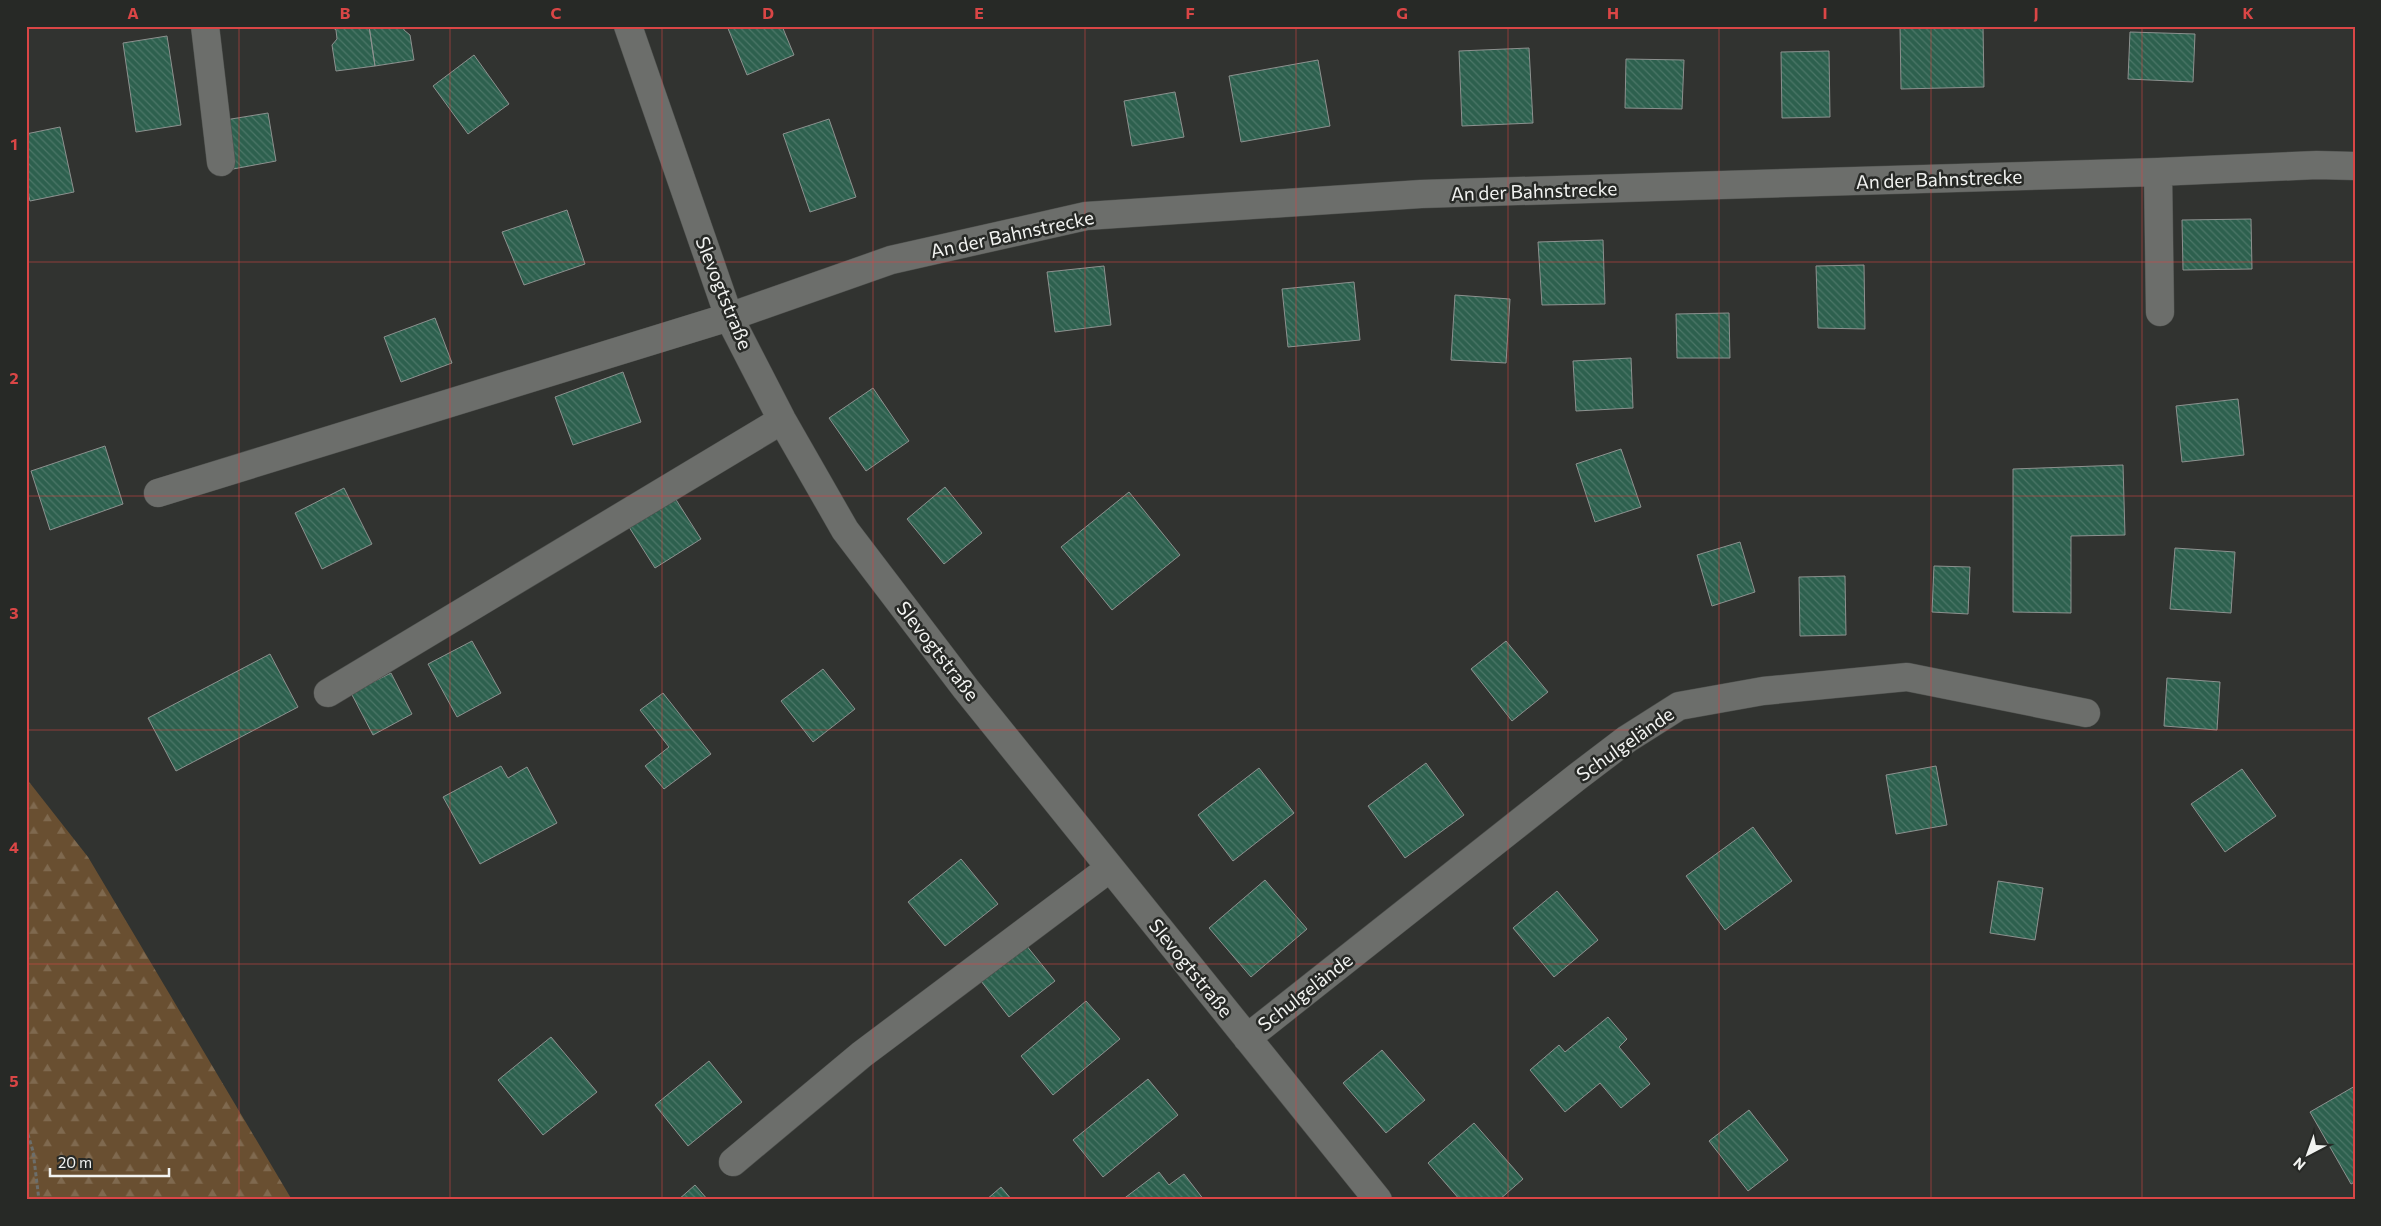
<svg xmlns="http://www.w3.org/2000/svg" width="2381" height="1226" font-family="Commissioner,sans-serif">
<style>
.forest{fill:url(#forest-firs)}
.building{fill:url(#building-back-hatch);stroke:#8d918f}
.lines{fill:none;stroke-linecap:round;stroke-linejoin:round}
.minor-casing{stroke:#4d4f4c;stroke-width:29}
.path{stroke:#6c6e6b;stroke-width:3;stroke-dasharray:4 2.5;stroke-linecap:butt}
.minor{stroke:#6c6e6b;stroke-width:28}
.grid{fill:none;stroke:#da4646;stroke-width:1;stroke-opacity:0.55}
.labels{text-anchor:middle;stroke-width:5;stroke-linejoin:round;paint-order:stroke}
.street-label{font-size:19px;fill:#f2f3f1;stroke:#272926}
.neatline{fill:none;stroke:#da4646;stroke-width:2}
.grid-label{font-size:16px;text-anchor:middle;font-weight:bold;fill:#da4646}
</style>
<defs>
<pattern id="forest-firs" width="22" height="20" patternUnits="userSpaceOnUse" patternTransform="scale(1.25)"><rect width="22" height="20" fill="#694f31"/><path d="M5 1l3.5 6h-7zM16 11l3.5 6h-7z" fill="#7f694f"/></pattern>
<pattern id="building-back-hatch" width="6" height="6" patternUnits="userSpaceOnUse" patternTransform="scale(1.25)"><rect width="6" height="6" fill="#2d604e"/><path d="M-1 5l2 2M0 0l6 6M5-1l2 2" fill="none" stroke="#4c7768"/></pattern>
</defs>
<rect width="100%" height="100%" fill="#313330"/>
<path class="forest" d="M26,778l62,79 204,343h-266z"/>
<path class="building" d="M331,26h38l6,40 -39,5 -4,-26 5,-6 -1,-9z
M369,26h34l1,4 6,5 4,25 -39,6z
M727,26h55l12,29 -47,20z
M1900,26h83l1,61 -83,2z
M2130,32l65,2 -2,48 -65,-3z
M167,36l14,89 -45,7 -13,-89z
M1529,48l4,75 -71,3 -3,-75z
M1829,51l1,66 -48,1 -1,-66z
M474,55l35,49 -41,30 -35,-48z
M1626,59l58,1 -2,49 -57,-1z
M1318,60l12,66 -89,16 -12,-66z
M1175,92l9,45 -52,9 -8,-45z
M268,113l8,48 -43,8 -8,-49z
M829,119l27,78 -46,15 -27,-78z
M60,127l14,65 -44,9 -4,-17v-50z
M567,210l18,54 -61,21 -22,-53z
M2251,219l1,50 -69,1 -1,-50z
M1603,240l2,64 -63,1 -4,-63z
M1864,265l1,64 -47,-1 -2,-62z
M1104,266l7,59 -56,7 -8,-60z
M1354,282l6,58 -72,7 -6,-58z
M1455,295l55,4 -4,64 -55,-3z
M1729,313l1,45h-53l-1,-44z
M435,318l17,45 -51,19 -17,-45z
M1631,358l2,50 -57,3 -3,-50z
M623,372l18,50 -68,23 -18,-48z
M873,388l36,53 -43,30 -37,-53z
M2238,399l6,56 -62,7 -6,-56z
M105,446l18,58 -73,26 -19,-59z
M1621,449l20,58 -46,15 -19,-58z
M2123,465l2,70 -54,1v77l-58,-1v-143z
M945,487l37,46 -38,31 -37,-45z
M344,488l28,56 -50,25 -27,-56z
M1129,492l51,63 -68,55 -51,-63z
M675,498l26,41 -46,29 -26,-41z
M1740,542l15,50 -43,14 -15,-51z
M2175,548l60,4 -4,61 -61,-4z
M1934,566l36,1 -2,47 -36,-2z
M1845,576l1,59 -46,1 -1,-59z
M472,641l29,52 -44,24 -29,-53z
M1506,641l42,51 -36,29 -41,-52z
M270,654l28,53 -122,64 -28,-53z
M823,669l32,40 -42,33 -32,-41z
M391,673l21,41 -39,21 -22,-42z
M2167,678l53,4 -3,48 -53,-4z
M663,693l48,61 -47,35 -19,-23 24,-19 -29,-37z
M1426,763l38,52 -59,43 -37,-52z
M501,766l7,12 19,-11 30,56 -77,41 -37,-67z
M1936,766l11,59 -51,9 -10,-59z
M1259,768l35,45 -61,48 -35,-46z
M2242,769l34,47 -51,36 -34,-48z
M1753,827l39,54 -67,49 -39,-54z
M961,859l37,45 -53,42 -37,-44z
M1265,880l42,49 -56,48 -42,-49z
M1998,881l45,7 -8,52 -45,-7z
M1557,891l41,49 -44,37 -41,-49z
M1026,945l29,36 -46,36 -28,-36z
M1086,1001l34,38 -67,56 -32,-39z
M1608,1017l19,22 -8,8 31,37 -29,24 -21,-25 -35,29 -35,-42 29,-25 6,7z
M551,1037l46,55 -54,43 -45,-55z
M1382,1050l43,50 -39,33 -43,-50z
M709,1061l33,41 -54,44 -33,-41z
M1148,1079l30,36 -75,62 -30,-37z
M2355,1086v96l-4,2 -41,-72z
M1749,1110l39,50 -40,31 -39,-50z
M1474,1123l49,56 -24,21h-39l-32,-37z
M1159,1172l10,13 15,-11 20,26h-82z
M695,1185l13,15h-30z
M1001,1187l11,13h-26z"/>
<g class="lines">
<g class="minor-casing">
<path id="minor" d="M205,26l16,136
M628,26l101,291 53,103 63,110 121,159 412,511
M2158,172l2,140
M158,493l571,-176 162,-57 195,-44 335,-22 737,-22 159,-7 38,1
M328,693l454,-273
M1247,1038l330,-261 50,-38 52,-33 84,-15 144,-14 179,36
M733,1162l128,-107 249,-187"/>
</g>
<path class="path" d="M26,1128l7,23 6,49"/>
<use href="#minor" class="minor"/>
</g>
<path class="grid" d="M239,26v1174M450,26v1174M662,26v1174M873,26v1174M1085,26v1174M1296,26v1174M1508,26v1174M1719,26v1174M1931,26v1174M2142,26v1174M26,262h2329M26,496h2329M26,730h2329M26,964h2329"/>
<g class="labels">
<g class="street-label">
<text transform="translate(1939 179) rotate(-2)" y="7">An der Bahnstrecke</text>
<text transform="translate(1534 191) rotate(-2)" y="7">An der Bahnstrecke</text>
<text transform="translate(1012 234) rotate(-12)" y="7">An der Bahnstrecke</text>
<text transform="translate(724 293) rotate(68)" y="7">Slevogtstraße</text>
<text transform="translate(938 651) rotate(52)" y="7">Slevogtstraße</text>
<text transform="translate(1625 744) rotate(-35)" y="7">Schulgelände</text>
<text transform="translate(1191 968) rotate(51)" y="7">Slevogtstraße</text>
<text transform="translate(1305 992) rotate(-38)" y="7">Schulgelände</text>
</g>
</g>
<rect width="2381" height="1226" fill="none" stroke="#272926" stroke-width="55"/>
<g transform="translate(2308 1154) rotate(221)" stroke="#272926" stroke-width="4" paint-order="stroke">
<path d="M0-4L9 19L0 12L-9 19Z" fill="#f2f3f1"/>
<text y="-8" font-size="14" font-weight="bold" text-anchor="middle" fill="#f2f3f1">N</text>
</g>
<path d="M50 1168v8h119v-8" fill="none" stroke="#f2f3f1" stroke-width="2.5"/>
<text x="58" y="1168" font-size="15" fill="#f2f3f1" stroke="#272926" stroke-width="4" paint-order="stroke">20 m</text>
<rect x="28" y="28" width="2326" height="1170" class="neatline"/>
<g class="grid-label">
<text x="133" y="19">A</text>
<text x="345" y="19">B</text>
<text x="556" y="19">C</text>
<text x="768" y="19">D</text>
<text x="979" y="19">E</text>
<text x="1190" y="19">F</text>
<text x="1402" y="19">G</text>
<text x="1613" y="19">H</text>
<text x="1825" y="19">I</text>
<text x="2036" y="19">J</text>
<text x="2248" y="19">K</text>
<text x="14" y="150">1</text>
<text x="14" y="384">2</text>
<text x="14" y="619">3</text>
<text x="14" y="853">4</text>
<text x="14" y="1087">5</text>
</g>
</svg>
